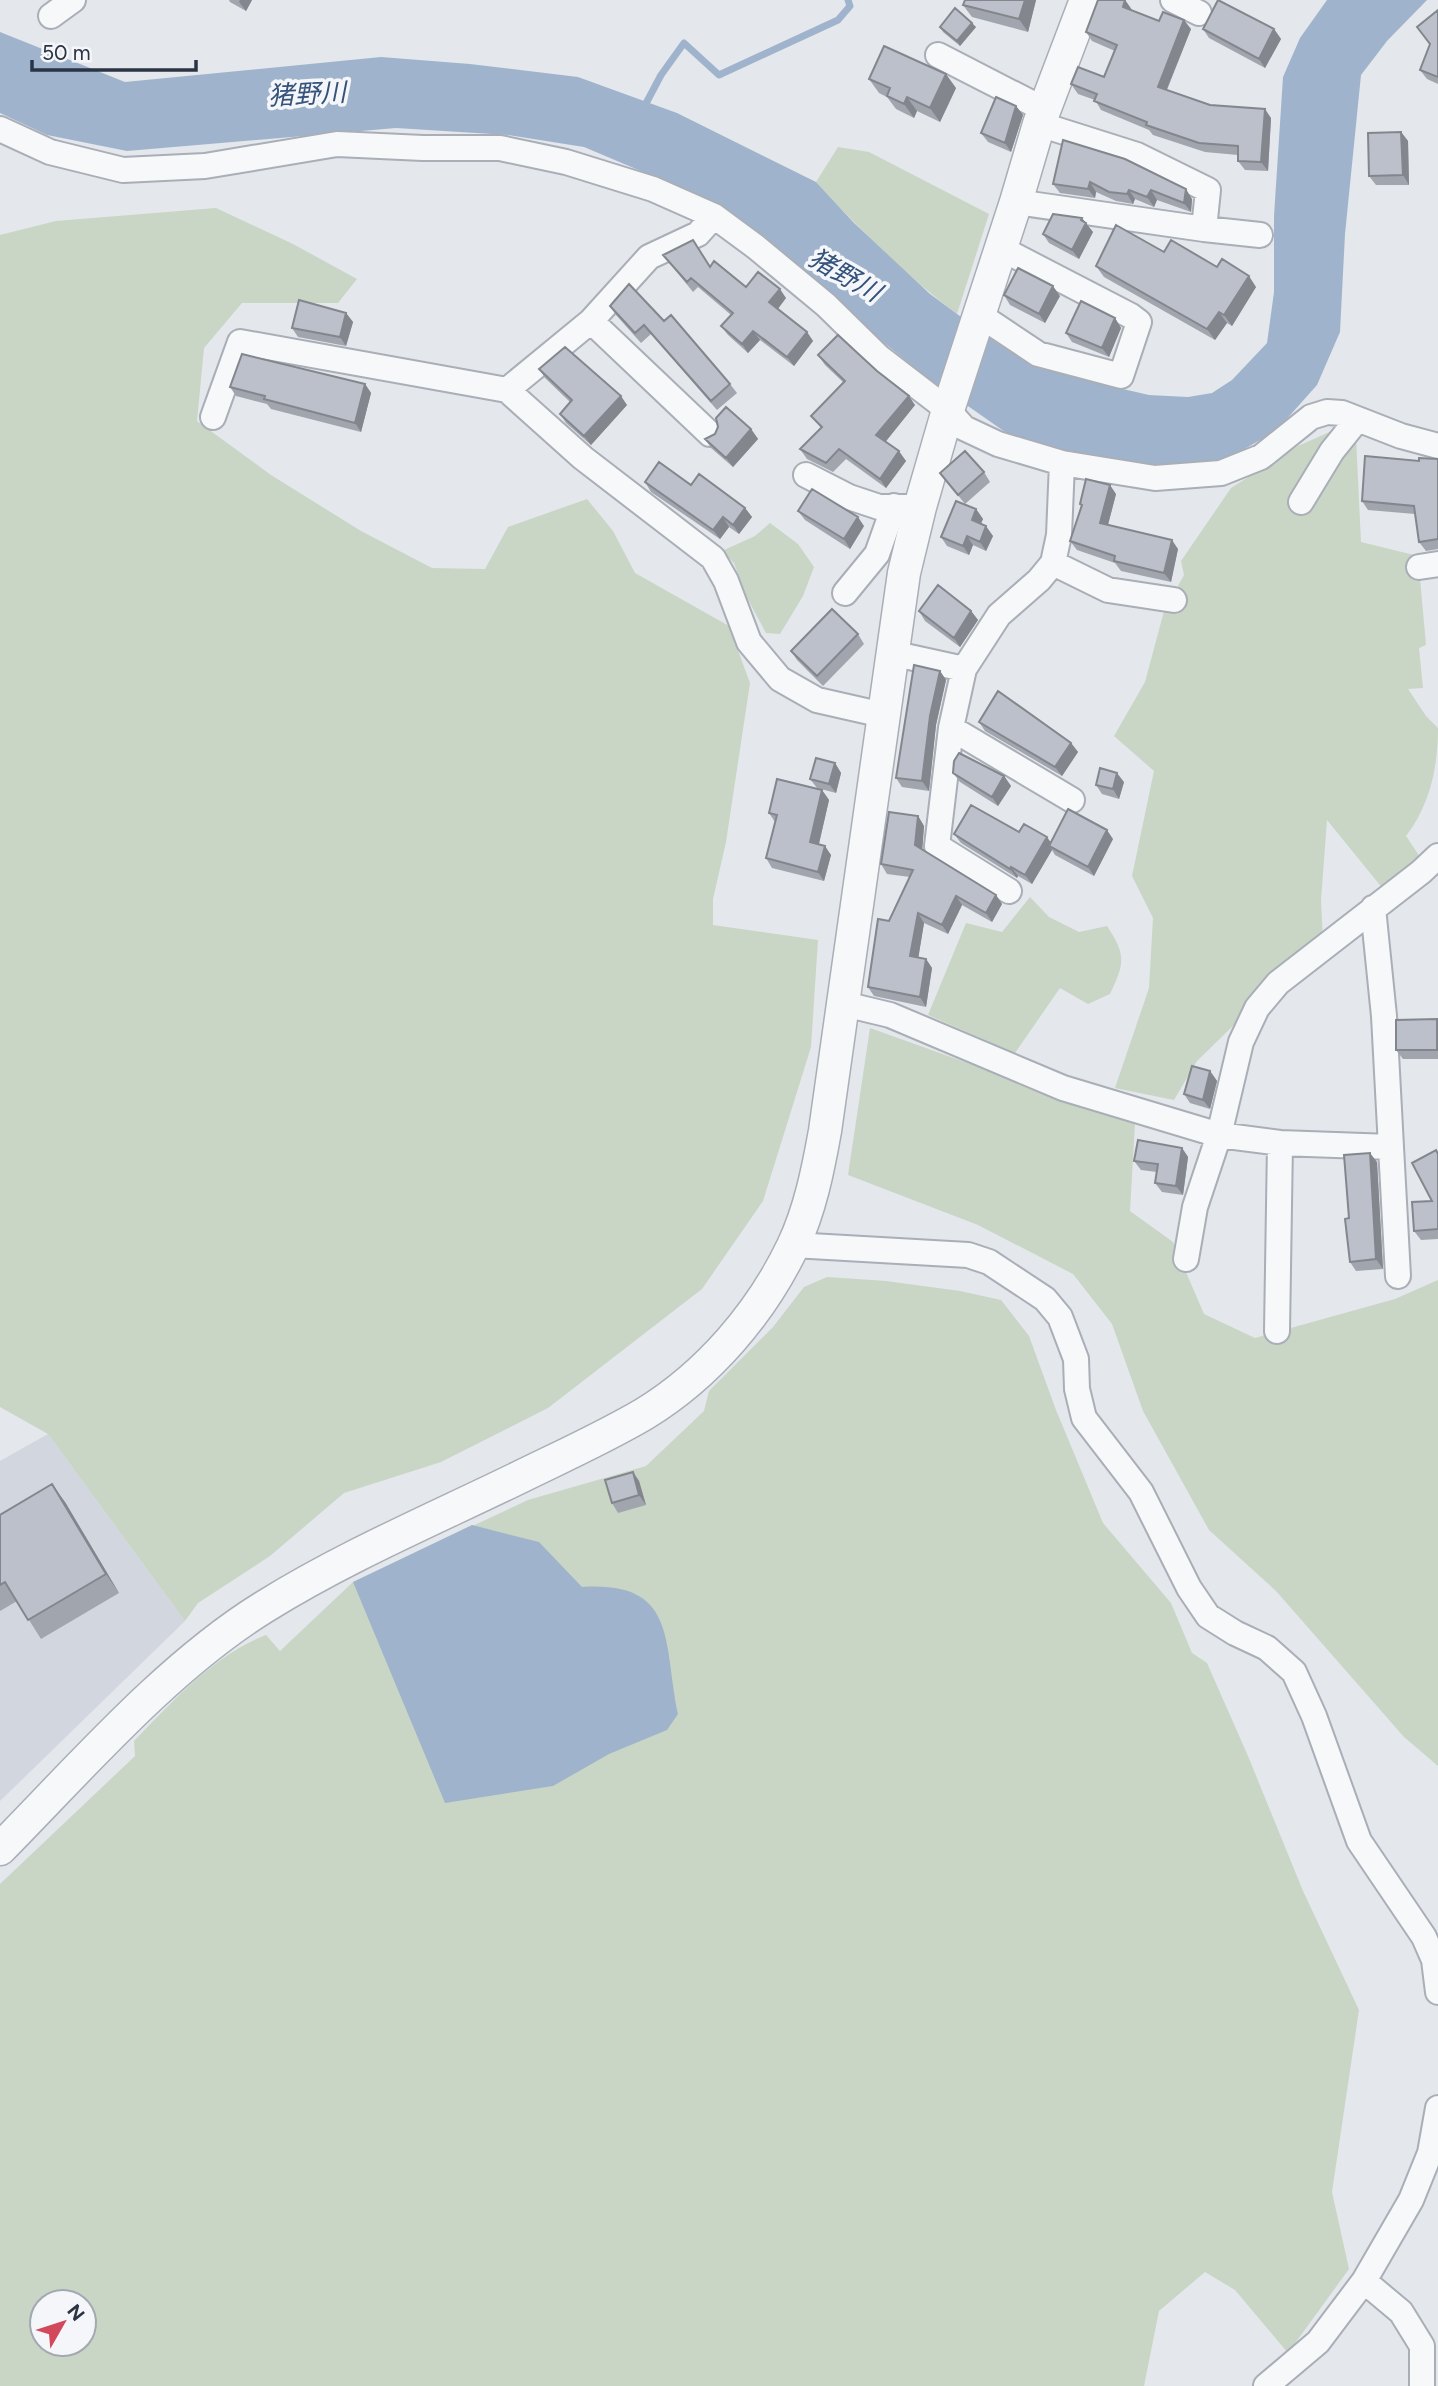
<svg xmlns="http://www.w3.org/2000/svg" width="1438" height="2386" font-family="Figtree,'Noto Sans JP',sans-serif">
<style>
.built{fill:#d2d6de}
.green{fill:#c9d6c5;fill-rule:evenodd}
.water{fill:#9fb4cc}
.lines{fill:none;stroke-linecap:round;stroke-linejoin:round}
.stream{stroke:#9fb4cc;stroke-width:7}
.minor-casing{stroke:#a9aeb7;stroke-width:28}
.tertiary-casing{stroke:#a9aeb7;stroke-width:35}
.minor{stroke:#f7f8fa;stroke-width:24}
.tertiary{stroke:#f7f8fa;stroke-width:32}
.wall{fill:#a1a5ae}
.shaded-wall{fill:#83868d}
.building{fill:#bbc0ca;stroke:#83868d;stroke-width:2}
.labels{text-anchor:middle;stroke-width:7;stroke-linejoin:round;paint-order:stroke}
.water-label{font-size:26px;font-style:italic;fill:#34527a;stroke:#f4f6f9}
</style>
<rect width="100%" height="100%" fill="#e4e7ec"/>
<path class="built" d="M48,1434l137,187 -185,180v-340z"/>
<path class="green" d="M838,147l31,5 120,62 -32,100c-52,-39 -98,-85 -141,-132z
M216,208l77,36 64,35 -19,24h-96l-38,45 -7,73 74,54 90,56 71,37 53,1 23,-42 79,-28 26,32 22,42 94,53 21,57 -24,159 -13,57v26l105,15 -7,107 -48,154 -61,88 -154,119 -107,54 -97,31 -74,63 -72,47 -13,18 -137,-187 -48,-27v-1172l56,-14z
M1334,430l22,7 5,105 57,14 8,89 -7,3 4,40 -15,1 18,27 12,12c0,39 -8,77 -32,108l20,30 -42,24 -57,-70 -6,80 2,42 -65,77 -23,5 -38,37 -23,39 -59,-12 34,-100 4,-70 -21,-42 22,-105 -40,-35 31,-54 19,-71 18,-8 -8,-10 10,-18 -3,-14 50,-73 67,-42z
M770,523l28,21 16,23 -11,29 -23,38 -14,-1 -21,-39 -11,-31 -12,-12 33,-15z
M1030,897l19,20 30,15 28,-6c20,30 17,38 3,68l-22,10 -28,-16 -45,65 -87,-38 38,-92 36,9z
M870,1028l265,95 -5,88 43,31 31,72 51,24 140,-39 43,-19v486l-34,-29 -128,-146 -67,-61 -66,-119 -31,-87 -39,-50 -95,-49 -130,-50z
M827,1277l59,4 74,10 41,9 28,36 27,74 47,113 68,80 21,50 15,10 41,93 55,135 56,119 -27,182 17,77 -61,84 -53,-63 -30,-18 -46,39 -15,75h-1144v-502l135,-128 -1,-15c39,-40 80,-86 132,-106l14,16 73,-69 175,-82 118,-34 58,-55 5,-20 64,-64 31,-40zM42,2302h42v42h-42z"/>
<path class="water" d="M1327,0h100l-40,41 -26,34 -16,159 -5,98 -23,53 -41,46 -67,38h-63l-121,-23 -100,-70 -218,-177 -123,-52 -76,-12 -112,-7 -269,23 -80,-16 -47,-22v-81l125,50 256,-25 89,7 108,13 99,36 139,69 38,41 76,71 65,48 42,24 47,14 65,15 39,2 24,-4 20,-13 35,-37 7,-51v-76l9,-139 17,-39z
M472,1525l67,17 43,45c96,-6 81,55 96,127l-11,16 -58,24 -56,32 -108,17 -92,-221z"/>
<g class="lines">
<path class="stream" d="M642,111l19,-36 23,-32 35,32 119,-55 12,-14 -2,-6"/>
<g class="minor-casing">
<path id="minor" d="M1173,0l26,13
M51,16l22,-16
M938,55l107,55
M1039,124l98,31 71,35 -4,39
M0,129l50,23 73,18 82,-4 132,-22 86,4h77l66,14 87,27 61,27 42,31 70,58 53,52 69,53 16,18 34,16 64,19 93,15 66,-5 40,-16 50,-40 16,-5 15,1 59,23 37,10
M1016,202l188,27 56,6
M978,314l60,40 83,22 18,-54 -8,-6 -131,-68
M591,321l119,113
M507,390l84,-69 58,-64 49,-23 16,-18
M213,417l27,-75 267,48 76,68 130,100 13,23 23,61 31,37 37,21 66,15
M806,475l43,22 30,10h41
M1301,502l31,-51 25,-31
M1053,563l55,27 66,10
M1419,567l19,-3
M845,593l32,-39 17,-48
M891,653l73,16
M951,728l121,72
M1009,891l-72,-45 14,-118 13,-59 35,-54 40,-35 14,-17 6,-28 3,-72
M844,1004l46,11 173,73 156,47 61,8 111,4 -7,-131 -11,-108
M1391,1147l7,129
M793,1245l175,10 21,7 56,37 15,18 16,42 1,30 7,29 57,74 48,96 19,28 27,17 32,15 27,24 20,44 45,125 65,96 10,23 4,32
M1186,1259l9,-52 24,-72 22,-93 16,-34 21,-25 143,-111 17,-16
M1277,1331l3,-188
M1364,2281l37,31 21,34v40
M1266,2386l52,-44 46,-61 47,-81 19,-47 8,-45"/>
</g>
<g class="tertiary-casing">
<path id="tertiary" d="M0,1849c80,-81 167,-182 264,-242 82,-51 172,-89 258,-131 41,-20 83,-39 122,-62 64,-39 117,-101 149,-168 17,-36 25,-76 32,-115l79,-558 16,-66 28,-97 68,-208 23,-78 47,-124"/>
</g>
<use href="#minor" class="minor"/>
<use href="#tertiary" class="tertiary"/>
</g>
<path class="wall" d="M229,0h23l-6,11 -16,-9z
M965,0h71l-8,32 -56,-15 -9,-12z
M1125,0l7,10 27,11 32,8 -24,61 43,15 61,13 -3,53 -23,-1 -7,-9v-6l-33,-3 -52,-17 -4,-5 -48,-20 -6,-10 -17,-6 -7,-10 33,-7 11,-26 -23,-10 -6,-9z
M1438,10v74l-11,-5 -7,-9 10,-26 -13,-17z
M940,27h36l-16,19 -17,-14z
M1203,29h71l7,10 -16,29 -56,-30z
M869,79l87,9 -16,34 -23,-11 -3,7 -18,-9 -9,-12 -8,-4z
M1016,106l7,9 -12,37 -23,-10 -7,-9z
M1401,132l7,9 1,44h-33l-7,-9z
M1063,140l129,59 -1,13 -34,-12 -3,7 -19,-8 -2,5 -17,-3 -20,-9 -1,6 -35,-5 -7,-9z
M1084,222l9,10 -14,27 -30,-16 -6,-9z
M663,255l47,11 36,21 40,11 -8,11 29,23 6,9 -19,25 -34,-26 -12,13 -20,-18 -7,-9 10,-11 -33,-28 -5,5z
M1096,266l121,1 39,20 -24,39 -5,-3 -12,17 -111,-63z
M1004,295l56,1 -15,27 -35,-18z
M610,306l54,15 66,63 7,9 -20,17 -66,-76 -10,9 -25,-28z
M346,313l7,9 -7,24 -48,-9 -6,-9z
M1115,318l6,10 -12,29 -37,-15 -6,-9z
M818,355l59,16 38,34 -30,37 21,19 -20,27 -40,-29 -13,13 -26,-13 -7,-10 21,-21 -10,-12 33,-33 -19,-18z
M539,369l88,36 -36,40 -25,-22 -6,-9 10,-12 -25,-24z
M365,384l6,9 -10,39 -90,-23 -4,-5 -31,-8 -6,-9z
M751,429l7,10 -25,28 -22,-19 -6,-9z
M1438,459v90l-12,2 -7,-9 -4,-28 -47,-4 -6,-9 57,-40z
M984,472l6,10 -25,22 11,5 7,10 -2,5 12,12 -7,15 -13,-6 -4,10 -22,-9 -6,-9 24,-33 -25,-31z
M645,482l46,3 54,23 7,9 -13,17 -10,-7 -9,12 -69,-47z
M1116,494l-8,31 70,24 -7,33 -50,-11 -6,-8 -38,-13 -7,-9 11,-35 -1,-2z
M798,511l66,15 -14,23 -45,-29z
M919,611h52l7,9 -18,27 -35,-26z
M858,634l6,10 -41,42 -26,-26 -6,-9z
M940,671l6,9 -10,45 -7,66 -27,-4 -6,-9z
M979,722l92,21 7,9 -16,24 -77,-45z
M835,763l6,10 -5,20 -19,-5 -7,-9z
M953,773l51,3 7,10 -13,20 -38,-24z
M1124,782l-5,17 -17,-5 -6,-9z
M822,790l7,10 -10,44 12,11 -7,26 -52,-13 -6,-10 9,-36 -6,-9z
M918,816l6,10 -2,23 74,46 6,9 -10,18 -30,-17 -14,29 -24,-11 -6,35 8,1 6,9 -6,39 -52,-11 -6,-9 42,-110 -23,-3 -6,-10z
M1019,832l32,10 62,-3 -19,37 -39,-21 -3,-5 -20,34 -14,-8 -1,2 -56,-35 -7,-9z
M1438,1021v38h-35l-7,-9z
M1210,1071l7,10 -7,28 -20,-6 -6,-9z
M1182,1148l6,9 -5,38 -21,-3 -7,-9 2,-11 -16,-2 -7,-9z
M1438,1153v86l-17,1 -7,-9 18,-30z
M1377,1162l6,107 -27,2 -6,-9 -1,-44z
M633,1472l6,9 7,24 -28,8 -6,-10z
M65,1502l54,91 -78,46 -24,-38 -17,10v-96z"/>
<path class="shaded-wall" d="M240,0h12l-6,11 -7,-9z
M1025,0h11l-8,32 -9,-13z
M1125,0l7,10 -9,-3z
M1184,20l7,9 -27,67 -6,-9z
M972,23l4,4 -16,19 -3,-5z
M1274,29l7,10 -16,29 -6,-9z
M946,74l10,14 -16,34 -10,-14z
M907,97l10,14 -3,7 -10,-14z
M1016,106l7,9 -12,37 -6,-9z
M1265,109l6,9 -3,53 -7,-9z
M1401,132l7,9 1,44 -6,-10z
M1090,182l6,10 -1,6 -7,-9z
M1186,189l6,10 -1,13 -7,-9z
M1129,190l6,9 -2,5 -6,-10z
M1151,190l6,10 -3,7 -7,-10z
M1082,218l11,14 -14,27 -7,-9z
M1249,276l7,11 -24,39 -8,-11z
M1053,286l7,10 -15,27 -6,-9z
M780,289l6,9 -10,13 -7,-9z
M1219,312l8,11 -12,17 -8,-11z
M346,313l7,9 -7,24 -6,-9z
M1115,318l6,10 -12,29 -7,-9z
M753,331l7,9 -12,13 -6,-9z
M807,332l6,9 -19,25 -7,-9z
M365,384l6,9 -10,39 -6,-9z
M621,396l6,9 -36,40 -7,-9z
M909,396l6,9 -32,40 -7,-10z
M751,429l7,10 -25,28 -7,-9z
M899,451l7,10 -20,27 -6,-9z
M1110,485l6,9 -10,38 -6,-9z
M745,508l7,9 -13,17 -6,-9z
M976,509l7,10 -5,10 -6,-9z
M723,517l6,10 -9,12 -7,-9z
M858,517l6,9 -14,23 -6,-10z
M986,526l7,10 -7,15 -6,-9z
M967,536l6,9 -4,10 -6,-9z
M1172,540l6,9 -7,33 -7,-9z
M971,611l7,9 -18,27 -6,-9z
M940,671l6,9 -10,45 -7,66 -7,-10 8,-65z
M1071,743l7,9 -16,24 -7,-9z
M835,763l6,10 -5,20 -7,-9z
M1117,773l7,9 -5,17 -6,-10z
M1004,776l7,10 -13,20 -6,-9z
M822,790l7,10 -12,52 -7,-10z
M918,816l6,10 -2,28 -7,-9z
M1107,830l6,9 -19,37 -6,-9z
M1047,837l7,10 -5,-1 3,4 -20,34 -7,-9z
M825,846l6,9 -7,26 -6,-9z
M1011,867l7,9 -1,2 -7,-9z
M996,895l6,9 -10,18 -6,-9z
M956,896l6,9 -14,29 -6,-9z
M918,913l6,10 -7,43 -7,-10z
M926,959l6,9 -6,39 -6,-10z
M1437,1019l1,2v30l-1,-1z
M1210,1071l7,10 -7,28 -7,-9z
M1182,1148l6,9 -5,38 -7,-9z
M1370,1153l7,9 6,107 -7,-10z
M633,1472l6,9 7,24 -7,-10z
M52,1484l13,18 54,91 -13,-19z"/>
<path class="building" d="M965,0h60l-6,19 -56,-14z
M1098,0h27l-2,7 36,14 4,-9 21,8 -26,67 52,18 55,4 -4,53 -23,-1v-15l-39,-3 -53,-18 1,-3 -53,-21 3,-7 -26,-10 7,-17 26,10 13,-32 -31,-13z
M1218,0l56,29 -15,30 -56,-30z
M955,8l17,15 -15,18 -17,-14z
M1438,10v67l-18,-7 10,-26 -13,-17z
M884,46l62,28 -16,34 -23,-11 -3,7 -17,-8 3,-8 -21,-9z
M996,97l20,9 -11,37 -24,-10z
M1401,132l2,43 -34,1 -1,-43z
M1063,140l62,19 61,30 -2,14 -33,-13 -4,7 -18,-7 -2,4 -18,-2 -19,-10 -2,7 -35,-5z
M1053,214l29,4 -1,2 5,3 -14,27 -29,-16z
M1116,225l48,27 7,-12 46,27 5,-8 27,17 -25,39 -5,-3 -12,17 -111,-63z
M693,240l17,27 4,-6 32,26 12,-15 22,17 -11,13 38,30 -20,25 -34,-26 -11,13 -21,-18 12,-13 -42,-35 -4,4 -24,-27z
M1018,268l35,18 -14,28 -35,-19z
M629,284l35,37 7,-6 59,69 -19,17 -67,-76 -9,8 -25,-27z
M299,300l47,13 -6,24 -48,-9z
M1081,301l34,17 -13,30 -36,-15z
M838,335l39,36 32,25 -33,39 23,16 -19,28 -41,-30 -13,14 -26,-14 22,-22 -11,-11 34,-35 -27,-26z
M565,347l56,49 -37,40 -24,-22 12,-14 -33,-31z
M242,354l123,30 -10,39 -91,-24 1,-3 -35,-9z
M726,407l25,22 -25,29 -21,-19 10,-5 3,-7 -2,-9z
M965,451l19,21 -26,23 -18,-22z
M1365,456l54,5v-3l19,1v80l-19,3 -5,-36 -52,-5z
M659,462l32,23 8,-11 46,34 -12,17 -10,-8 -10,13 -68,-48z
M1086,479l24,6 -10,38 72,17 -8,33 -50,-12 1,-5 -45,-15 12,-36 -2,-1z
M812,489l46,28 -14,22 -46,-28z
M956,501l20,8 -4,11 14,6 -6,16 -13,-6 -4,10 -22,-9z
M938,585l33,26 -17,27 -35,-27z
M832,609l26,25 -41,42 -26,-25z
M914,665l26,6 -10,45 -8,65 -26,-3z
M998,691l73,52 -16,24 -76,-45z
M959,753l45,23 -12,21 -39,-24 1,-12z
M816,758l19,5 -6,21 -19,-5z
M1100,768l17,5 -4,16 -17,-4z
M777,779l45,11 -12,52 15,4 -7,26 -52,-14 11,-43 -8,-2z
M971,805l48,27 5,-8 23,13 -22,38 -14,-8 -1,2 -56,-35z
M1068,809l39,21 -19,37 -39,-21z
M889,812l29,4 -3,29 81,50 -10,18 -30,-17 -14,29 -24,-12 -8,43 16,3 -6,38 -52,-10 10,-68 11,2 24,-51 -32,-6z
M1437,1019v31h-41v-30z
M1192,1066l18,5 -7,29 -19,-6z
M1138,1140l44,8 -6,38 -21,-3 3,-19 -24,-3z
M1436,1150l2,4v75l-24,2 -2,-29 20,-1 -20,-38z
M1370,1153l6,106 -26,3 -5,-43 4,-1 -5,-63z
M633,1472l6,23 -27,8 -7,-23z
M52,1484l54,90 -78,46 -23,-38 -5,3v-70z"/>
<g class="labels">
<g class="water-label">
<text transform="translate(307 94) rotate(-3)" y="9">猪野川</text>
<text transform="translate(845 275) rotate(30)" y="9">猪野川</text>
</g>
</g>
<g transform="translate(63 2323) rotate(51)"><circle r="33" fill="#f4f6f9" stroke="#a4a8b1" stroke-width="2"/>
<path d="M0-5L12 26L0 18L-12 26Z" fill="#d1495b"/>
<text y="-10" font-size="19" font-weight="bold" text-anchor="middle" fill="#2b3445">N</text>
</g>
<path d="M32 60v10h164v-10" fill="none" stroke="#2b3445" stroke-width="3.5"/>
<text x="42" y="60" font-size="21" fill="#2b3445" stroke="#f4f6f9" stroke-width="5" paint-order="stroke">50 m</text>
</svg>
